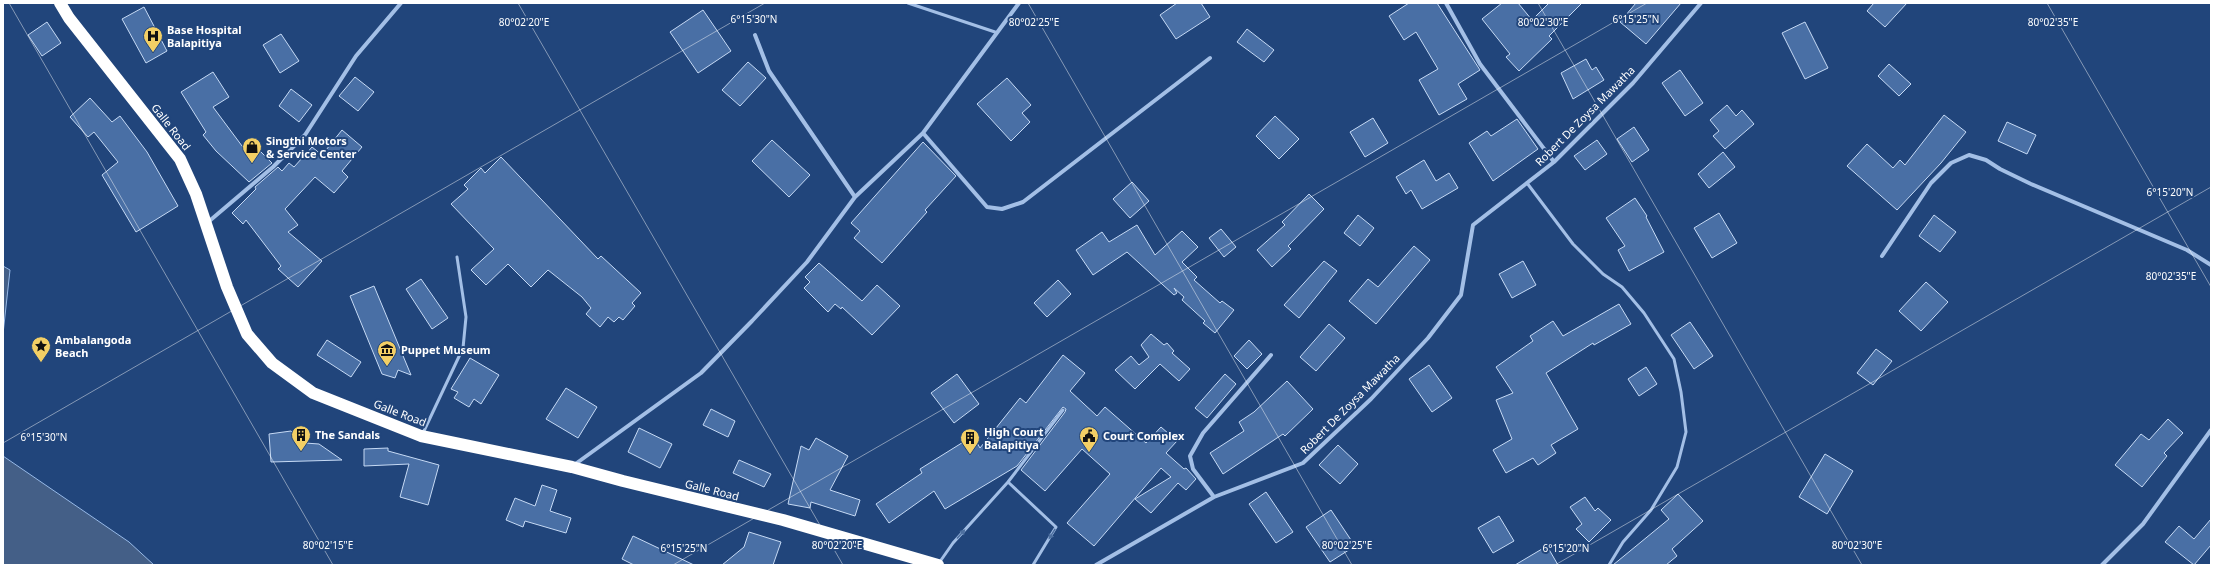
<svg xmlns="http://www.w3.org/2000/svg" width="2214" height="568" font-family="'Noto Sans',sans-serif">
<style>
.water{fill:#445f87;stroke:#97b9e7}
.building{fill:#496fa5;stroke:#c6daf5}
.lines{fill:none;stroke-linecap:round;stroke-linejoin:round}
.lane{stroke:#a3bfe6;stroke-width:3}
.street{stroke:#a3bfe6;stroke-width:4}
.highway{stroke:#fff;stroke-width:12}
.oneway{fill:#4e70a0}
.ticks{fill:none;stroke:#fff;stroke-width:1;stroke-opacity:0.45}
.labels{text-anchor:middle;stroke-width:4;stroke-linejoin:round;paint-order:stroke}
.poi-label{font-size:11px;font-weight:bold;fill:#fff;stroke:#21457b;text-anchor:start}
.street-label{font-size:11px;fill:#fff;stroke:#21457b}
.ticks-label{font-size:10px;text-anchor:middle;fill:#fff;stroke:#21457b;stroke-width:4;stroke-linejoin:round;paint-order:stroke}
</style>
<rect width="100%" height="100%" fill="#21457b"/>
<path class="water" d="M3,266l7,4 -7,64z
M3,456l126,86 25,23h-151z"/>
<path class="building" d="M1177,3h24l9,14 -34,22 -16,-24z
M1409,3h28l43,67 -22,14 9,15 -28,16 -20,-35 19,-11 -22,-37 -12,8 -15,-24z
M1502,3h16l14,17 17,-17h33l-33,33 3,3 -33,32 -13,-14 4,-3 -28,-35z
M1636,3h45l-35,41 -26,-22z
M1874,3h33l-22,24 -18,-16z
M144,7l23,44 -21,12 -24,-44z
M703,10l28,41 -33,22 -28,-41z
M47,22l14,21 -19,13 -14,-21z
M1805,22l23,46 -23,11 -23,-46z
M1247,29l27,21 -10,12 -27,-20z
M281,34l18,27 -19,12 -17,-28z
M1586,59l6,11 4,-3 8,13 -31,19 -12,-26z
M748,62l18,16 -26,28 -18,-16z
M1889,64l22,20 -12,12 -21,-20z
M1680,70l23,33 -18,13 -23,-33z
M213,72l16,25 -16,10 35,47 7,-8 17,17 -23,19 -33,-31 -13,-16 3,-3 -25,-40z
M355,77l19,15 -16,19 -19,-15z
M1007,78l24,27 -9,8 8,9 -19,19 -34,-37z
M291,89l21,16 -13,17 -20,-16z
M90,98l22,24 8,-6 27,36 31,54 -42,26 -34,-57 16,-13 -24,-30 -6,5 -18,-20z
M1727,105l9,11 6,-6 12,14 -29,25 -12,-13 6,-5 -9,-11z
M1944,115l22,17 -25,31 -44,47 -50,-44 20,-22 26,24 7,-8 5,5z
M1275,116l24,23 -20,20 -23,-23z
M1373,118l15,25 -23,14 -15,-25z
M1517,119l21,30 -45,32 -24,-38 18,-12 4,5z
M2007,122l29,13 -9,19 -29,-13z
M1634,127l15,23 -17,12 -15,-23z
M342,130l20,17 -20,24 6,6 -14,16 -19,-16 -30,32 13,16 -10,7 34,29 -24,26 -20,-18 3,-3 -35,-46 -3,4 -11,-11 24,-24 -1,-2 23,-20 4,4 7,-8 5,4 18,-20 10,8z
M772,140l38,35 -21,22 -37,-36z
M1597,140l10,14 -22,16 -11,-14z
M923,142l33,34 -31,34 2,2 -45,51 -28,-25 6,-7 -9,-8z
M1723,152l12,15 -26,21 -11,-14z
M501,157l97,102 3,-3 40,37 -9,10 3,3 -12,14 -4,-3 -5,5 -6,-5 -8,10 -14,-13 5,-6 -9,-11 -34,-27 -17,17 -23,-23 -22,21 -15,-15 23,-21 -43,-45 17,-15 -4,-4 17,-17 4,5z
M1424,160l12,21 13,-8 9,15 -36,21 -11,-19 -5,4 -10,-17z
M1132,182l17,19 -19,17 -17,-19z
M1309,194l15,15 -36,37 3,3 -19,18 -15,-17 28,-25 -3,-3z
M1635,198l12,18 -1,1 18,35 -35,19 -11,-21 7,-4 -19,-28z
M1719,213l18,30 -25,15 -18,-30z
M1358,215l16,13 -14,18 -16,-13z
M1934,215l22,17 -16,20 -21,-16z
M1137,225l18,30 27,-24 16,16 -16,15 15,15 -3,3 26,23 2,-2 12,9 -19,23 -12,-10 2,-2 -23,-21 2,-3 -10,-9 3,5 -3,2 -47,-43 -34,23 -17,-25 26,-18 7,10z
M1221,229l15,18 -12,10 -15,-19z
M1414,246l16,14 -54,64 -27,-23 19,-22 10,8z
M1324,261l13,10 -38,47 -15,-13z
M1523,261l13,24 -24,13 -13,-24z
M819,263l43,38 15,-16 23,21 -28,29 -30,-28 -1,2 -6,-5 -7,8 -24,-24 6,-6 -5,-5z
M421,279l27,39 -16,11 -26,-40z
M1058,280l13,14 -24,23 -13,-14z
M1926,282l22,20 -27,29 -22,-20z
M374,286l37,89 -13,-5 -3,8 -13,-4 -32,-78z
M1619,304l12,20 -37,21 -1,-2 -47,30 32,56 -27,16 5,8 -18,12 -5,-7 -27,15 -13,-23 19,-11 -16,-39 17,-7 -17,-26 37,-26 -3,-5 23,-15 10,15z
M1690,322l23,34 -19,13 -23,-34z
M1329,324l16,14 -29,33 -16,-14z
M1151,334l13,11 3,-2 7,8 -2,2 18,16 -11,12 -19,-17 -25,25 -20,-19 16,-14 8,9 10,-8 -8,-12z
M327,340l34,22 -10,15 -34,-22z
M1249,340l13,14 -15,15 -13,-13z
M1876,349l16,12 -19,24 -16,-12z
M1063,355l22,18 -15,18 27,25 8,-9 41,36 15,-16 16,14 -11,12 18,16 2,-1 10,11 -10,11 -8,-7 -27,30 -16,-14 36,-22 -10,-9 -67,78 -27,-23 43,-49 -28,-25 -37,42 -24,-21 44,-58 1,-3 -3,-2 -46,59 -72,43 -11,-18 -45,32 -13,-19 46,-31 -2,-4 53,-33 7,12 40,-50 6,5z
M470,358l29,17 -18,29 -7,-5 -5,8 -15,-9 4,-6 -7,-3z
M1429,365l23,33 -20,14 -23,-33z
M1646,367l11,17 -18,12 -11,-17z
M957,374l22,30 -25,19 -23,-30z
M1225,374l11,10 -29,34 -12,-10z
M1287,381l26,28 -28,27 -2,-2 -60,40 -13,-21 34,-22 -5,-9 15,-10z
M566,388l31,19 -19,31 -32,-19z
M711,409l24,12 -7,16 -25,-12z
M2168,419l15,14 -19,20 3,3 -25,31 -27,-22 26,-31 8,6z
M639,428l33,16 -12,24 -32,-16z
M291,431l14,12 14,1 23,16 -71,2 -2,-28z
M816,438l32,18 -18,34 30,10 -5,16 -44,-14 -1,6 -22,-4 13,-58 8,4z
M1338,445l20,19 -18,20 -21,-19z
M388,448v3l51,14 -11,40 -28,-8 9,-33 -45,2v-17z
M1825,454l28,17 -26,43 -28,-17z
M739,460l32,14 -7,13 -31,-14z
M542,485l15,5 -7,21 21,7 -5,15 -41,-12 -2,6 -17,-7 9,-22 20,8z
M1266,492l27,40 -17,11 -27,-39z
M1678,494l25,27 -31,28 5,7 -11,9h-53l56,-46 -8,-9z
M1585,497l10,14 3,-3 13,12 -22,22 -13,-13 6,-5 -12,-17z
M1331,510l24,36 -25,16 -24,-35z
M1499,516l15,25 -21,12 -15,-25z
M2211,519v26l-17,20 -29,-23 14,-16 15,13z
M749,532l32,10 -8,23h-51l22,-18z
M633,536l61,29h-60l-12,-6z
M1547,546l11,19h-43z"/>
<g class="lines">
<path class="lane" d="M908,3l87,29
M1527,183l46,61 30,30 19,13 22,26 30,46 7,33 5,40 -9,35 -26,43 -28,32 -14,23
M423,433l40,-85 3,-31 -9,-60
M1008,482l55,-72
M939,563l14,-20 55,-61 48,45 -23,38"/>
<path class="street" d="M1446,3l34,61 74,98
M755,35l14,36 86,126
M923,133l64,74 15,2 21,-7 187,-144
M207,223l66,-56 32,-32 51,-79 45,-53
M1882,256l49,-73 20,-20 18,-8 17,5 14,9 31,15 156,66 24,15
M574,465l127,-92 51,-52 55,-59 48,-65 68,-64 96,-130
M1214,497l-21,-28 -3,-13 13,-23 68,-78
M1096,565l118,-68 89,-34 68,-64 57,-61 33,-43 12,-70 81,-63 79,-79 68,-80
M2102,565l41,-41 68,-94"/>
<path class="highway" d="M60,3l9,15 111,141 16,35 31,93 20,47 25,29 41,30 108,43 151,31 51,14 160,39 155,45"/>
</g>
<defs><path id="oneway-solid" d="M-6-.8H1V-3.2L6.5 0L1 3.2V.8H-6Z"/></defs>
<g class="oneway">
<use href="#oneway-solid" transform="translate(961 534) rotate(-48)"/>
<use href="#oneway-solid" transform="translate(1052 534) rotate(122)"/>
</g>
<path class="ticks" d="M9,3l324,562M518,3l325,562M1028,3l324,562M1538,3l324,562M2047,3l164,284M3,443l762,-440M673,565l974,-562M1555,565l656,-378"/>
<defs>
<g id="hospital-pin" transform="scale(1)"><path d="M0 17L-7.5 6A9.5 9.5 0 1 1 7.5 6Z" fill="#f3cf65" stroke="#21457b"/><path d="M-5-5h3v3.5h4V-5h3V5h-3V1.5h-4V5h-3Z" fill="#111"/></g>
<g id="shop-pin" transform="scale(1)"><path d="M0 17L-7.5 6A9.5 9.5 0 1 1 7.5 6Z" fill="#f3cf65" stroke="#21457b"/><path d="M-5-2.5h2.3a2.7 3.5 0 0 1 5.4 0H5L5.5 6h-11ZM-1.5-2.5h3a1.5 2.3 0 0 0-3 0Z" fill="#111"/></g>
<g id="sight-pin" transform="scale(1)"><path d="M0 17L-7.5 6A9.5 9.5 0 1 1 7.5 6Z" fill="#f3cf65" stroke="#21457b"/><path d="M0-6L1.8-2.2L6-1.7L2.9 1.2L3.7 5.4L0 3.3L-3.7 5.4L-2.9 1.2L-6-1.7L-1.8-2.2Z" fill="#111"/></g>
<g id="museum-pin" transform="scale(1)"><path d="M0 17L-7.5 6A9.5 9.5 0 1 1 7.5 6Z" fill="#f3cf65" stroke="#21457b"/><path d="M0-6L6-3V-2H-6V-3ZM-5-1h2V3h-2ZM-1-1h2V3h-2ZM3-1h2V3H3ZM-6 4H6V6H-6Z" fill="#111"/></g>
<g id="building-pin" transform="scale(1)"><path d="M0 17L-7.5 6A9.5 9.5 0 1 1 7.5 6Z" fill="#f3cf65" stroke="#21457b"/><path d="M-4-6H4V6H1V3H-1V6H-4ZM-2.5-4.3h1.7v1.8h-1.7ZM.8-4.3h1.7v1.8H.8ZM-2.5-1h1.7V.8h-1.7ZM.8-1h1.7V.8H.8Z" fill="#111"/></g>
<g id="civic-pin" transform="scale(1)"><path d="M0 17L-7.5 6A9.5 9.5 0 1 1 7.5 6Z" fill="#f3cf65" stroke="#21457b"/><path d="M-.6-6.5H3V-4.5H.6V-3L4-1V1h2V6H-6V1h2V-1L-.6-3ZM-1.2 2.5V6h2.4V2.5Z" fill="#111"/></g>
</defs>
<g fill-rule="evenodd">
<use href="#hospital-pin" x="153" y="36"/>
<use href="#shop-pin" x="252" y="147"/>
<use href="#sight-pin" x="41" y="346"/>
<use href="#museum-pin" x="387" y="350"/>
<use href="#building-pin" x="301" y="435"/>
<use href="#civic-pin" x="1089" y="436"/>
<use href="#building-pin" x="970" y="438"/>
</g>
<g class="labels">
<g class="poi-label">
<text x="167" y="34">Base Hospital<tspan x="167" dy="13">Balapitiya</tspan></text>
<text x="266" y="145">Singthi Motors<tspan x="266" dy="13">&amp; Service Center</tspan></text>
<text x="55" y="344">Ambalangoda<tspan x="55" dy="13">Beach</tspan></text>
<text x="401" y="354">Puppet Museum</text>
<text x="984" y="436">High Court<tspan x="984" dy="13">Balapitiya</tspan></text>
<text x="315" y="439">The Sandals</text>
<text x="1103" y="440">Court Complex</text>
</g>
<g class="street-label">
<text transform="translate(1585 116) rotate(-45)" y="4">Robert De Zoysa Mawatha</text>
<text transform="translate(171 127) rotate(52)" y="4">Galle Road</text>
<text transform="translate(1350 404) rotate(-45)" y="4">Robert De Zoysa Mawatha</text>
<text transform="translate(400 413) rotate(21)" y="4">Galle Road</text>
<text transform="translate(712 490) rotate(14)" y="4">Galle Road</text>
</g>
</g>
<g class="ticks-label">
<text x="754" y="23">6°15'30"N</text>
<text x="1636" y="23">6°15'25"N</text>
<text x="524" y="26">80°02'20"E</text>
<text x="1034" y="26">80°02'25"E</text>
<text x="1543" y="26">80°02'30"E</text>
<text x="2053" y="26">80°02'35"E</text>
<text x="2170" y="196">6°15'20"N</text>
<text x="2171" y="280">80°02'35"E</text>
<text x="44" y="441">6°15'30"N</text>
<text x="328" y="549">80°02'15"E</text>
<text x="837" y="549">80°02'20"E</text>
<text x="1347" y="549">80°02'25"E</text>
<text x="1857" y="549">80°02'30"E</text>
<text x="684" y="552">6°15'25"N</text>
<text x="1566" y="552">6°15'20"N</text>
</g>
<rect width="2214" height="568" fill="none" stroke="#ffffff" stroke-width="8"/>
</svg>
